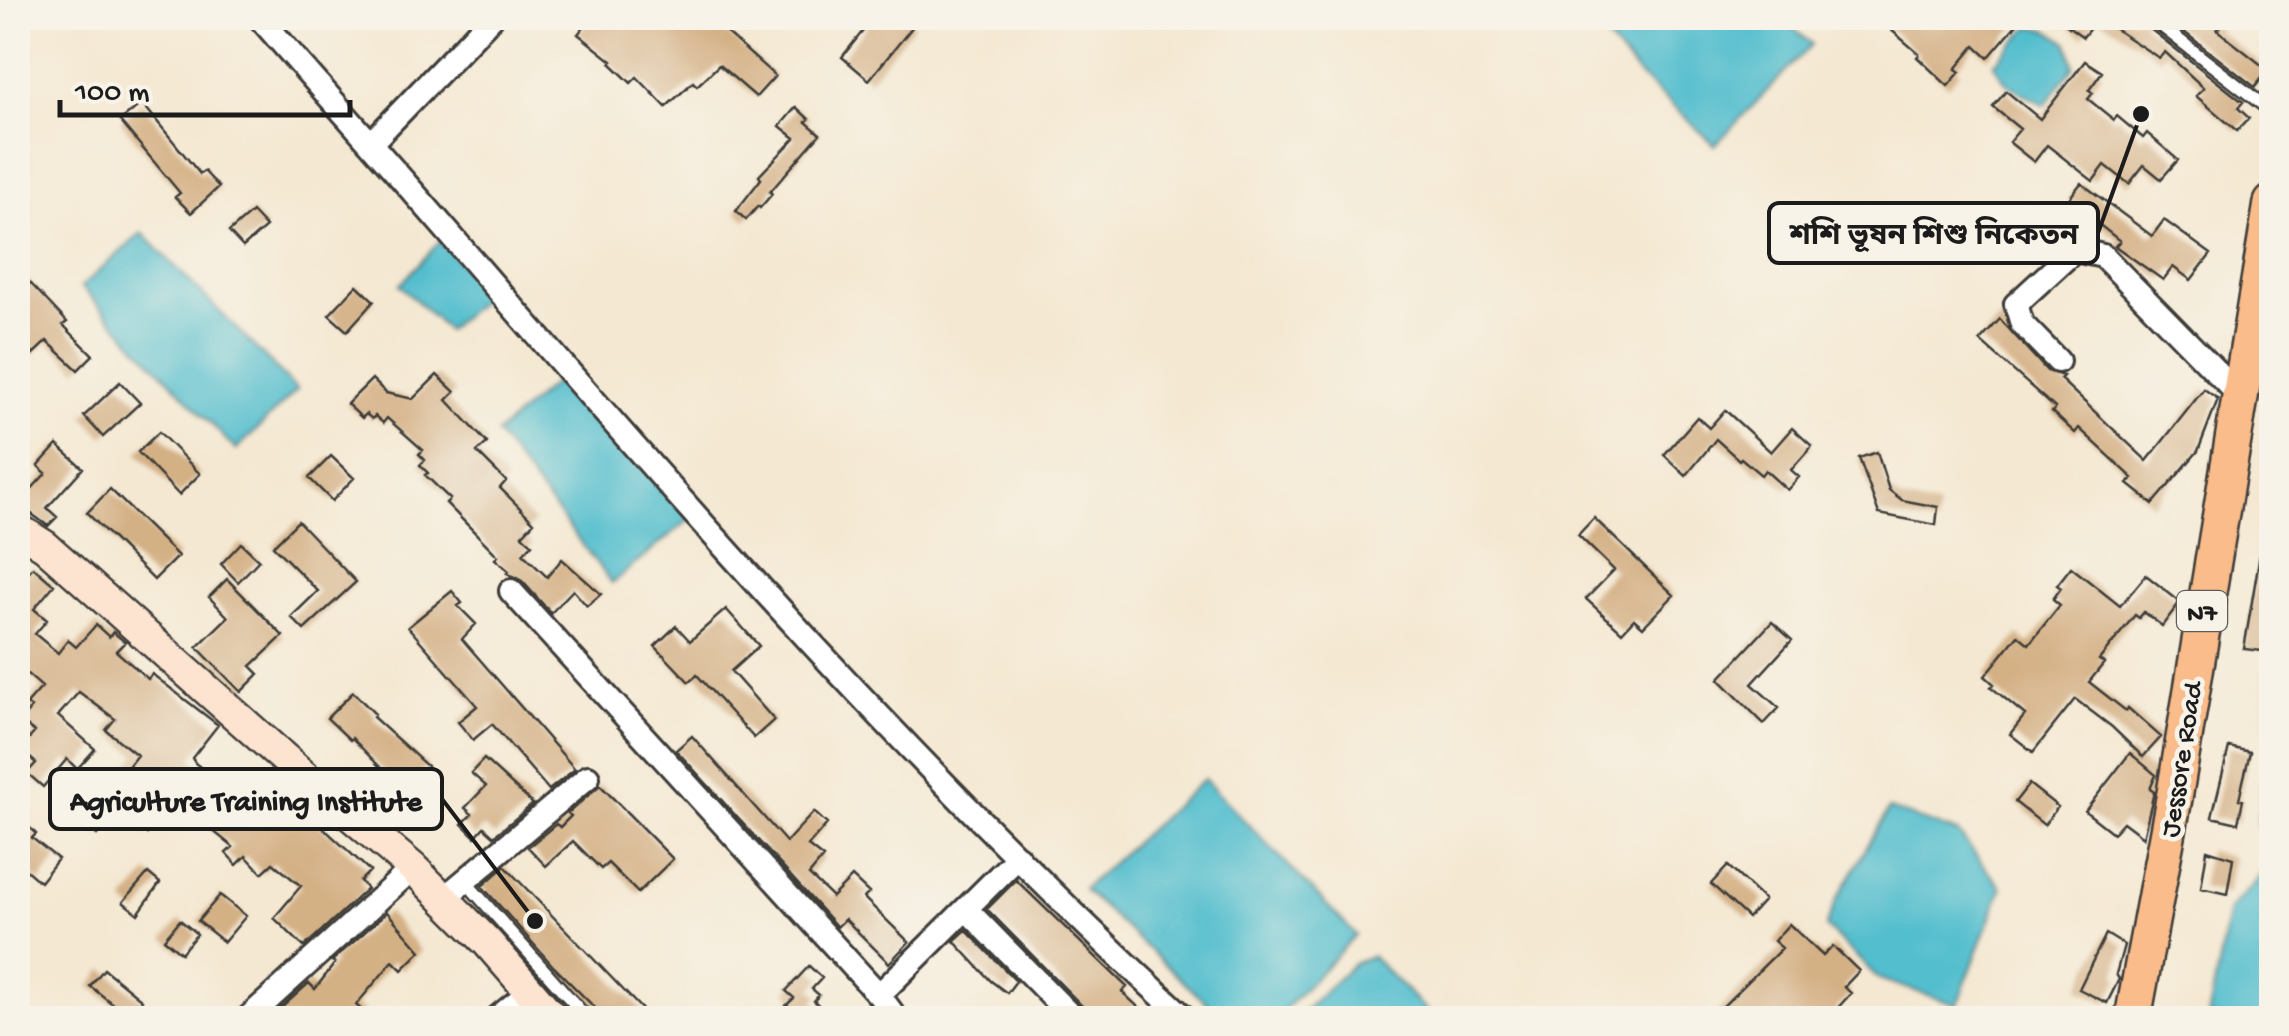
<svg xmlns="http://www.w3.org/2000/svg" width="2289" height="1036" font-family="'Gochi Hand','Noto Sans Bengali',sans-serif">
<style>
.water{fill:#52bece;stroke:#376d75;stroke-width:2.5}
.building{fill:#d4b085}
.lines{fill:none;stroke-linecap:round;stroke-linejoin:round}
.service-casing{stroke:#3c3b37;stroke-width:16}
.minor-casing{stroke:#3c3b37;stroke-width:28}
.secondary-casing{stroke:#3c3b37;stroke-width:35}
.trunk-casing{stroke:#3c3b37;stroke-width:40}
.service{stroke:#fff;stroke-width:11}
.minor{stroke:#fff;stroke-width:22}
.secondary{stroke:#fde4d0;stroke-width:30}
.trunk{stroke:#f9bc8a;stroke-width:35}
.labels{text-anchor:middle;stroke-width:9;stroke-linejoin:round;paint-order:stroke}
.shield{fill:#f7f3e8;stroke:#5e5c59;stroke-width:2.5}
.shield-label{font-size:25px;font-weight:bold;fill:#1c1c1c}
.street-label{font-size:28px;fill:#1c1c1c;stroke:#f7f3e8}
.leader{fill:none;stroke:#1c1c1c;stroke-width:4}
.callout-dot{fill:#1c1c1c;stroke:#f7f3e8;stroke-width:4}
.callout{fill:#f7f3e8;stroke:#1c1c1c;stroke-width:4}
.callout-label{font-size:30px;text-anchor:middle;font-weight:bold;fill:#1c1c1c}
</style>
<rect width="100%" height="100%" fill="#f7f3e8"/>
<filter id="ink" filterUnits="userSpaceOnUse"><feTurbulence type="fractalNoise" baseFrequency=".01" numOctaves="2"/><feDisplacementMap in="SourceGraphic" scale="20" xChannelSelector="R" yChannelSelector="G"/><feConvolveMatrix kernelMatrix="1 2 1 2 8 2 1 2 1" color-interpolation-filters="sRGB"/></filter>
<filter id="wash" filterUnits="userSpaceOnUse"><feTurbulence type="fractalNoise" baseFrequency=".0048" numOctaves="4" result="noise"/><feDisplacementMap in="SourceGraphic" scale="40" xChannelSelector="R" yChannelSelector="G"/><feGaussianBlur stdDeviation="2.25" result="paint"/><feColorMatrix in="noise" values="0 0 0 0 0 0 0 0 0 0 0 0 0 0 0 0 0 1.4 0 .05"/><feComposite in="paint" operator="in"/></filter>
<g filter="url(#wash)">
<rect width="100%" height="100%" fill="#f4e8d2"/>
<path class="water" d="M1582,18h186l18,4 26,22 -97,101 -73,-67 -46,-51z
M2030,26l18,4 20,13 6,23 -29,39 -38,-21 -13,-20z
M142,233l155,157 -61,60 -155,-163z
M440,241l48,53 -41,36 -47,-45z
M562,376l129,142 -79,65 -116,-149z
M2271,719v299h-63l21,-108 26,-27 10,-15 -7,-48z
M1204,779l152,156 -80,83h-53l-140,-129z
M1889,809l69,24 44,55 -45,117 -78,-26 -53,-52 11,-28z
M1371,956l63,62h-137l56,-54z"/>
<g id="blocks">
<path class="building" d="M591,18h140l-10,10 54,48 -19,21 -37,-32 -22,21 -4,-4 -27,25 -29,-30 -6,6 -21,-20 2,-2 -34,-27z
M857,18h48l9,7 -45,55 -27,-23 25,-31z
M1897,18h125l-34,40 -13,-12 -19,23 4,3 -12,14 -31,-29 2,-3 -30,-26z
M2057,18h85l3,7 98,77 -5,6 11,10 -12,13 -41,-35 8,-8 -39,-36 -6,6 -61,-40 -15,19z
M2166,18h63l-12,12 51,40 -13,17z
M2085,61l17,11 -13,18 4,3 -5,6 26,21 3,-4 26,22 4,-5 31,27 -17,19 -17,-14 -15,19 -24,-19 -12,16 -46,-36 -13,17 -25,-20 11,-13 -27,-22 13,-16 34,28z
M142,103l58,71 4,-3 15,16 -28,26 -16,-16 5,-4 -60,-72z
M796,107l13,12 -3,3 14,12 -50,58 2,2 -12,14 -2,-2 -12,14 -10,-9 25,-32 -2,-3 36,-38 -15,-12z
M2081,183l71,53 12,-16 47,34 -20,26 -18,-13 -10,13 -48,-34 5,-5 -52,-41z
M252,212l14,15 -23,20 -14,-15z
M18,270l49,52 -4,3 30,30 -15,15 -31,-29 -16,15 -13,-13z
M357,285l17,16 -27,30 -18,-16z
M2000,319l47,52 16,5 -3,3 87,82 57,-72 14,10 -20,52 -45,53 -25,-20 5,-6 -54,-50 -4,5 -23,-21 3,-4 -75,-67z
M437,375l18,17 -8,8 40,43 -10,9 29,29 -6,7 34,34 -12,13 10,9 -9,10 24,23 15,-18 39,35 -14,12 -14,-16 -22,23 -29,-32 -15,-8 2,-2 -14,-12 3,-3 -52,-53 4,-4 -25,-24 3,-2 -8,-8 5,-5 -6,-6 4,-4 -36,-32 -4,5 -8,-7 -3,3 -6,-5 -4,4 -15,-14 25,-25 14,14 27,6z
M120,382l20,21 -37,34 -19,-21z
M1725,410l46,42 21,-24 20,18 -21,24 8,7 -12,13 -22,-20 -4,5 -20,-17 -2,2 -23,-21 -30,37 -22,-21 33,-38 12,11z
M159,432l41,42 -21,21 -41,-43z
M57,445l26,23 -36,40 10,9 -9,9 -30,-22 28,-31 -8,-7z
M1877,452l12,38 13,10 36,7 -2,18 -57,-11 -20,-56z
M331,456l23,22 -22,23 -23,-23z
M110,489l68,67 -24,24 -67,-67z
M1594,518l80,77 -31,32 -9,-8 -12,13 -36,-33 28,-29 -36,-35z
M298,521l58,61 -52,48 -13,-13 27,-26 -45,-45z
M2264,530l8,1v121l-28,-3z
M241,543l18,17 -21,22 -17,-18z
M33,567l21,18 -20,24 13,11 -12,14 23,19 10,-13 8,7 20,-22 13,12 4,-5 12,10 -9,9 32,28 4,-5 66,51 -26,33 3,5 59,47 23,-24 31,25 4,-4 13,12 -5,6 50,46 -10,10 7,8 -63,58 -30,-29 27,-32 -28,-23 -11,10 -16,-17 -9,9 -11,-12 7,-6 -58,-47 -28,34 -30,-25 -20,26 -14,-11 54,-69 -31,-25 9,-11 -36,-27 -21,24 37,33 -18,20 -10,-10 -24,28 -16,-14 9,-10 -16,-14 15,-17 -15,-11 11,-13 -4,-4 15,-17 -24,-21v-82z
M2071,567l49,39 26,-31 34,27 -18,24 -18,-14 -5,6 -4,-3 -36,45 5,3 -15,19 37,29 2,-3 33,29 -18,20 -31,-30 -37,-28 -42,53 -23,-18 15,-19 -34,-28 3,-3 -9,-8 33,-41 11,9 31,-39 -7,-6 8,-11 -4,-3z
M227,579l56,57 -32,30 8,8 -18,18 -44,-45 31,-30 -19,-20z
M452,591l10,12 -4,3 18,18 -14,15 113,130 -26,21 -57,-66 -19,16 -15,-18 19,-16 -69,-79z
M726,609l33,37 -28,25 43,49 -20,18 -57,-63 -8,7 -34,-36 21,-20 14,15z
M1772,622l20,18 -40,44 27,24 -15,16 -45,-45z
M353,692l22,22 -2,3 54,49 -23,26 -52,-54 -2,2 -23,-22z
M692,736l94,106 28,-30 13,12 -19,22 15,12 -14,17 23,22 20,-20 17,16 -5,5 45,44 -20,21 -44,-44 -8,8 -161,-177z
M2229,747l21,5 -11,47 4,1 -5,23 -26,-6z
M2130,753l26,22 -6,14 4,3 -11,45 -20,-15 -10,11 -28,-22z
M484,759l49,45 -39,32 -10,-9 -9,10 -13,-13 10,-10 -7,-6 21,-22 -15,-13z
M2029,784l29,23 -14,18 -29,-23z
M600,785l73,74 -35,34 -30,-30 -7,6 -28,-28 -27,25 -18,-19 28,-23 4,3 11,-11 -3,-3z
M18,816l18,18 -4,4 26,21 -18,23 -22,-19z
M2207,850l26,8 -6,36 -26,-6z
M505,866l14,15 131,137h-45l-51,-51 -72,-81z
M1728,866l36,34 -16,18 -37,-34z
M148,873l12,10 -22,31 -15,-12z
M1016,880l111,107 -5,5 28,26h-62l-4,-10 -97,-99z
M220,895l26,21 -22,26 -26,-21z
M387,912l34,39 -19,19 -9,-9 -37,44 15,13h-101l39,-35 6,6 20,-26 -3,-2z
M180,920l17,14 -16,19 -17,-14z
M1789,924l34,32 10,-10 26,25 -15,16 7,6 -16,18 9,7h-133l71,-70 -8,-7z
M966,930l50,51 -9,12 -16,-12 -37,-40z
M2106,934l18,11 -8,29 3,5 -12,24 -28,-14z
M809,966l13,12 -10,11 7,6 -5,6 10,9 -7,8h-44l21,-20 -8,-7z
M104,969l38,31 -8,10 12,8h-42l10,-13 -24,-19z"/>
</g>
</g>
<g filter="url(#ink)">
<use href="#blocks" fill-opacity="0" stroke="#3c3b37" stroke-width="2.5"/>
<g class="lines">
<g class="service-casing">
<path id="service" d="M2151,18l121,94
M465,881l122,137"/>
</g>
<g class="minor-casing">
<path id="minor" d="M260,18c66,76 134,151 200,228 230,267 464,533 725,772
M371,143l120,-125
M2058,361l-36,-37 -6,-20 59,-54 28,6 136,139
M511,591l368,404 139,-138
M443,899l145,-122
M966,909l107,109
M879,995l17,23
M248,1018l165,-150
M497,1018l32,-26"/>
</g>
<g class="secondary-casing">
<path id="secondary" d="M18,529l27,17 259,230 109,92 75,75 65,75"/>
</g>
<g class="trunk-casing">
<path id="trunk" d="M2133,1018l42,-225 97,-590"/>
</g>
<use href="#service" class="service"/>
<use href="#minor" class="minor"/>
<use href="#secondary" class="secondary"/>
<use href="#trunk" class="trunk"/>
</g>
</g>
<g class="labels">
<rect class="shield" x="2177" y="591" width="50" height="40" rx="8"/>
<g class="shield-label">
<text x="2202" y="620">N7</text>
</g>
<g class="street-label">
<text transform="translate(2179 759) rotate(-81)" y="10">Jessore Road</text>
</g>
</g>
<path class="leader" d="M2141 114L2098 233M535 921L442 799"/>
<g class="callout-dot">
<circle cx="2141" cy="114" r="10"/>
<circle cx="535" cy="921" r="10"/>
</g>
<g class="callout">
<rect x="1769" y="203" width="329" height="60" rx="10"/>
<rect x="50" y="769" width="392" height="60" rx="10"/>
</g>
<g class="callout-label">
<text x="1934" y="244">শশি ভূষন শিশু নিকেতন</text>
<text x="246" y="810">Agriculture Training Institute</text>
</g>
<rect width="2289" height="1036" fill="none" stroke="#f7f3e8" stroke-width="60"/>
<path d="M60 100v15h290v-15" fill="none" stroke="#1c1c1c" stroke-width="5"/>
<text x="75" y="100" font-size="30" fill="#1c1c1c" stroke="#f7f3e8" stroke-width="8" paint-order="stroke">100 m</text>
</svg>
